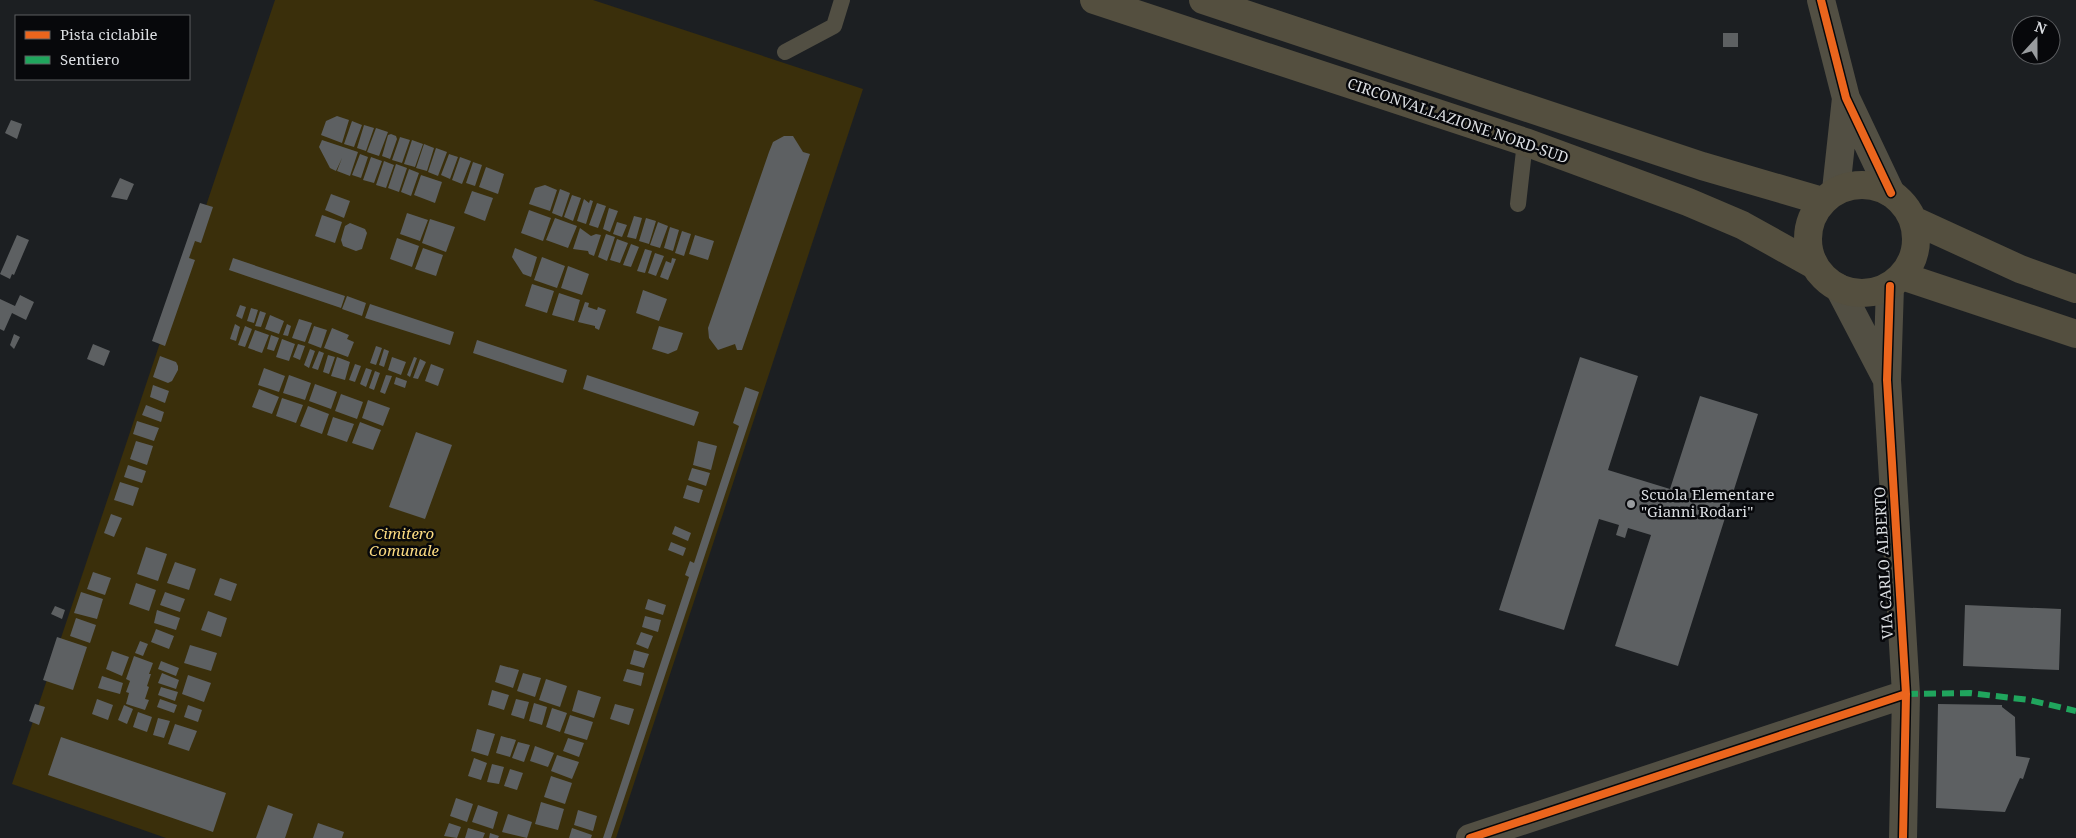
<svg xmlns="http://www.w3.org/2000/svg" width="2076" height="838" font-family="'Noto Serif',serif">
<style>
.green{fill:#3a2f0b}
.building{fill:#5d6062}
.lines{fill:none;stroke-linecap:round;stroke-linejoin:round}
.service{stroke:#524f43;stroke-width:16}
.minor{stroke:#524f43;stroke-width:28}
.secondary{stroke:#544f3f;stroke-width:28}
.quiet{stroke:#20a55d;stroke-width:6;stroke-dasharray:12 6;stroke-linecap:butt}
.cycleway-casing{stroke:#07080b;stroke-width:11}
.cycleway{stroke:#eb651d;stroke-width:8}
.poi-dot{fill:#999c9f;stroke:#07080b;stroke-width:2}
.labels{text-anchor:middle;stroke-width:5;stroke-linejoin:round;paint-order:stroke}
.street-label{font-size:15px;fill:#dcdfe3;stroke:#07080b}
.poi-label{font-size:15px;fill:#dcdfe3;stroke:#07080b;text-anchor:start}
.park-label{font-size:15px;font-style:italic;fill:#fcdb81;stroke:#07080b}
</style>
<rect width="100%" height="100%" fill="#1c1f22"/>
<path class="green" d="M275,0h318l270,89 -247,749h-450l-154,-54z"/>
<path class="building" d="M1723,33h15v14h-15z
M337,116l12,4 -7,23 -21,-8 5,-14z
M11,120l11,4 -5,15 -12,-6z
M352,121l10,4 -8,22 -10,-3z
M364,125l10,3 -8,23 -9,-3z
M376,128l12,4 -9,24 -12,-4z
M391,134l5,2 1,3 -7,20 -8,-3 6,-21z
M784,136h9l10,16 7,2 -68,196h-5l-2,-6 -17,6 -9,-12 -1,-10 61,-176 4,-10z
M400,137l10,3 -8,23 -10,-3z
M322,140l36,12 -8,24 -13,-5 5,-13 -6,13 -6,-3 -11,-21z
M412,140l11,4 -8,23 -11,-3z
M424,144l10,4 -7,23 -11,-3z
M436,148l11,4 -9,24 -10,-4z
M360,154l8,3 -7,21 -9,-3z
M449,154l9,3 -8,22 -9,-4z
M371,157l11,4 -8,22 -11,-3z
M460,157l11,4 -9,23 -10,-4z
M384,161l10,4 -8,23 -10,-3z
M473,162l9,3 -7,21 -9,-3z
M396,164l11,4 -8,24 -11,-4z
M486,167l18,7 -6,20 -19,-7z
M409,169l10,4 -8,23 -10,-4z
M421,175l21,7 -7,21 -21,-8z
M120,178l14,6 -7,16 -16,-3z
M545,185l12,5 -7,21 -21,-7 6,-16z
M560,189l10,4 -8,24 -10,-4z
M472,191l21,7 -8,23 -21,-8z
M331,194l19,7 -6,17 -19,-8z
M572,195l9,3 -8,23 -9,-4z
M584,199l5,4 1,-3 3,1 -7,23 -9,-3z
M200,203l13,4 -12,36 -6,-2 -6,17 6,2 -30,86 -13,-5z
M597,203l9,3 -8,22 -9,-3z
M609,208l9,3 -8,21 -7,-3z
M529,210l22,8 -8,23 -22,-8z
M407,213l21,7 -8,21 -20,-7z
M322,215l20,7 -7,21 -20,-7z
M634,216l8,2 -6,21 -9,-2z
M555,218l22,8 -9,22 -22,-8z
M646,218l10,3 -7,23 -10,-3z
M430,219l25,8 -9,25 -24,-9z
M617,222l10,3 -5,12 -9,-3z
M658,222l10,4 -8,22 -10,-3z
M350,223l15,6 2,4 -5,16 -6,2 -13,-5 -2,-6 4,-14z
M670,227l9,3 -6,21 -9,-3z
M580,228l11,8 5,-2 5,1 -7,21 -5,-2 -1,-3 -15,-2z
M682,231l9,3 -7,22 -9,-3z
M606,234l9,3 -8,24 -9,-4z
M17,235l12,5 -15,35 -2,-1 -2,5 -10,-5z
M695,235l19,6 -6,19 -19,-6z
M397,238l22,8 -7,21 -22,-8z
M617,239l11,4 -8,20 -10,-3z
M631,244l8,3 -8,20 -8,-2z
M423,248l20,7 -7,21 -21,-7z
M515,248l22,9 -6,20 -8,-3 -11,-17z
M645,249l7,2 -7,22 -8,-2z
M655,253l9,3 -8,20 -8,-3z
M542,257l23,9 -8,22 -23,-8z
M233,258l112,38 -4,12 -112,-38z
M672,258l4,1 -8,21 -8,-3 6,-16 5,2z
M568,266l21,8 -7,21 -21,-7z
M532,284l22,7 -7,22 -22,-7z
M643,290l24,9 -8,22 -23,-8z
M559,293l21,7 -6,21 -22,-6z
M20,295l14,7 -8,18 -14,-7 -8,18 -4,-2v-30l15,7z
M347,296l19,7 -4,13 -20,-7z
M585,302l4,1 -1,4 9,3 1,-3 8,3 -7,20 -4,-2v-2l-17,-4z
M370,304l84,28 -4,13 -85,-27z
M240,305l6,2 -4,12 -6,-3z
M251,308l7,2 -4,13 -7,-2z
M260,311l6,2 -5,14 -6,-1z
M270,315l14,6 -5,13 -14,-5z
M299,319l13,4 -7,19 -13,-4z
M235,324l5,3 -4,14 -6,-2z
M287,324l4,2 -3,10 -5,-1z
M245,326l7,3 -7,18 -7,-2z
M314,326l13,4 -6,18 -13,-5z
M659,326l24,7 -6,17 -9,4 -16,-5z
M332,328l17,7 -2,4 7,3 -6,15 -24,-9z
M255,330l14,5 -7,18 -14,-5z
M14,334l6,3 -6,12 -4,-4z
M271,335l8,3 -5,13 -7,-2z
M282,339l13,5 -6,17 -13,-4z
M477,340l90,30 -4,13 -90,-30z
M93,344l17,7 -6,15 -17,-7z
M298,344l7,2 -5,14 -7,-3z
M376,346l6,2 -6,17 -6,-2z
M310,349l5,2 -6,17 -5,-3z
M384,349l5,2 -5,16 -5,-2z
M319,351l5,2 -6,17 -6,-2z
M328,355l7,2 -6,17 -6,-2z
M160,356l16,6 2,4v4l-6,11 -4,2 -15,-6z
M337,357l13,5 -5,18 -14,-4z
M392,357l14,5 -5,13 -13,-5z
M414,357l3,1 -7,19 -3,-2z
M1580,357l58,19 -30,94 62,19 30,-93 58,18 -80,252 -63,-20 36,-111 -23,-7 -3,10 -9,-3 3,-10 -20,-6 -35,111 -65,-20z
M420,359l6,3 -8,17 -5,-1z
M355,364l6,2 -6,16 -6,-2z
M431,364l13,5 -6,17 -13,-5z
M264,368l21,8 -6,16 -21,-7z
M366,368l6,2 -6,17 -6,-3z
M375,371l5,2 -6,17 -5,-2z
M289,375l22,8 -6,17 -22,-7z
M386,375l6,1 -7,18 -5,-2z
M587,375l112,37 -5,14 -111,-37z
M396,377l11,4 -2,7 -11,-4z
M315,384l22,8 -6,17 -22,-8z
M153,385l16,6 -4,12 -15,-6z
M745,387l14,5 -148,446h-8l86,-261 -4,-2 5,-14 4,2 45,-137 -6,-3z
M259,389l20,8 -7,17 -20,-7z
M341,394l22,8 -6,17 -22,-8z
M282,398l21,7 -7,18 -20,-7z
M368,400l22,8 -7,18 -21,-8z
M146,405l18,7 -3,10 -19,-7z
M308,406l21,8 -7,20 -22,-8z
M333,417l21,7 -7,18 -20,-7z
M137,421l22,7 -5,13 -21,-7z
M360,422l21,8 -8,20 -21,-7z
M416,432l36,13 -27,74 -36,-12z
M136,441l17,5 -6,19 -17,-6z
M698,441l19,5 -6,24 -18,-5z
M128,465l18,6 -4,12 -18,-6z
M692,468l18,5 -4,13 -18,-6z
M120,482l19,6 -6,18 -19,-6z
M687,485l16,5 -4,13 -16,-5z
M111,514l11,4 -8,19 -10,-4z
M675,526l16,7 -3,8 -16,-7z
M671,542l15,6 -3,8 -15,-6z
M146,547l21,7 -9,27 -21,-7z
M175,562l21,7 -7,21 -22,-7z
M93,572l18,6 -6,17 -18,-6z
M220,578l17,6 -6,17 -17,-6z
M136,583l20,7 -7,21 -20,-7z
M81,592l22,7 -6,20 -23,-6z
M165,592l20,7 -5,13 -20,-7z
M648,599l18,6 -3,10 -18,-6z
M1965,605l96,4 -2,61 -96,-4z
M55,606l10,4 -3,9 -11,-5z
M157,610l23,8 -4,12 -22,-7z
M208,611l19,7 -6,19 -20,-7z
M645,616l16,4 -3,12 -16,-5z
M76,618l20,7 -6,18 -20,-7z
M156,629l18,7 -5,13 -18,-7z
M641,632l12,4 -5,13 -12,-5z
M57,637l30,10 -14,43 -30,-10z
M140,641l8,3 -5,12 -8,-3z
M190,645l27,8 -6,18 -27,-8z
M634,650l15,4 -5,14 -14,-4z
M112,651l17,6 -7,19 -16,-7z
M134,656l19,7 -4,11h2l-4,12 2,1 -4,12 4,1 -4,10 -19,-6 3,-11 -3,-1 4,-11 -4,-2z
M161,661l18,7 -3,8 -18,-7z
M500,665l19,5 -6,18 -18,-6z
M627,669l17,4 -3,13 -18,-5z
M162,673l17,7 -3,9 -18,-6z
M523,673l18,5 -6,19 -18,-6z
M188,675l23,8 -7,19 -22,-8z
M102,676l21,7 -3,11 -22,-6z
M546,679l21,7 -7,21 -21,-7z
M161,687l17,5 -3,9 -17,-6z
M492,690l17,5 -5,15 -16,-5z
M578,690l23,7 -7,21 -22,-7z
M97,699l16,6 -5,15 -16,-6z
M160,699l17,6 -3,8 -17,-6z
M516,699l13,3 -5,17 -13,-4z
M534,703l13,4 -5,18 -13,-4z
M35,704l10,3 -6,18 -10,-4z
M615,704l19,5 -5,16 -19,-6z
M1938,704l64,1v2l13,10 1,39 14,2 -7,21 -3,-1 -15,34 -69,-4z
M124,705l9,4 -6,15 -9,-4z
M188,705l14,5 -4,12 -14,-5z
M552,708l15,5 -7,19 -14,-5z
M138,712l14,5 -5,15 -14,-5z
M570,715l23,7 -6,18 -23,-7z
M158,718l12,3 -6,17 -11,-3z
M175,724l22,7 -8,20 -21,-7z
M477,729l18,5 -7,22 -17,-5z
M501,736l15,4 -6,17 -14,-4z
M61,737l165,56 -13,39 -165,-57z
M568,738l16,5 -5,14 -16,-6z
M518,742l12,3 -6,17 -12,-4z
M535,746l19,7 -6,14 -18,-6z
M557,755l22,7 -7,17 -21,-8z
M474,758l13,5 -6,17 -13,-4z
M492,764l12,3 -5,17 -12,-2z
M510,769l13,4 -6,17 -13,-4z
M551,776l21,7 -7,21 -21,-7z
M456,798l17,6 -6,18 -17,-6z
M541,802l23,7 -6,21 -23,-6z
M268,805l25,9 -8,24h-29z
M478,805l20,7 -5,17 -21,-7z
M578,810l19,6 -4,15 -19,-6z
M508,814l24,8 -5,16 -25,-6z
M318,823l26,9 -2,6h-29z
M449,823l12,4 -4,11 -13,-2z
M468,828l17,5 -2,5h-18z
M572,828l20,7 -1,3h-22z
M490,833l9,3 -1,2h-9z"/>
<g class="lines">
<path class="service" d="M785,52l49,-26 8,-26
M1518,204l7,-62"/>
<path class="minor" d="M1821,0l25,98 45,95
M1836,190l10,-92
M1890,286l-3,94 19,314 -3,144
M1839,288l47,90
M1470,838l436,-144"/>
<path class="secondary" d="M1094,0l431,142 163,60 54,23 72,40
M1203,0l499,166 120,35
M1808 239a54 54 0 1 1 108 0a54 54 0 1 1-108 0Z
M1913,220l107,49 56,20
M1902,276l174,58"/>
<path class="quiet" d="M1906,694l64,-1 59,7 47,11"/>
<g class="cycleway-casing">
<path id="cycleway" d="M1821,0l25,98 45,95
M1890,286l-3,94 19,314 -3,144
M1470,838l436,-144"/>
</g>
<use href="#cycleway" class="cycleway"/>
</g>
<circle class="poi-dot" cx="1631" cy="504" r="5"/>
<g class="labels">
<g class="street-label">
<text transform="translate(1458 121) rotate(19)" y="5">CIRCONVALLAZIONE NORD-SUD</text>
<text transform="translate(1884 563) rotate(-93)" y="5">VIA CARLO ALBERTO</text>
</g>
<g class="poi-label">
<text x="1641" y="500">Scuola Elementare<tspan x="1641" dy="17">"Gianni Rodari"</tspan></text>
</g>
<g class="park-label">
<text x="404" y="539">Cimitero<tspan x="404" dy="17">Comunale</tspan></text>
</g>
</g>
<rect x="15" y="15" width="175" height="65" fill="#07080b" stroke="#5c5e61"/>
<rect x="25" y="31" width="25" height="8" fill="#eb651d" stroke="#5c5e61"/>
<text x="60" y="40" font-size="15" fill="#dcdfe3">Pista ciclabile</text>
<rect x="25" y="56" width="25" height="8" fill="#20a55d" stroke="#5c5e61"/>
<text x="60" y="65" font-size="15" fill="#dcdfe3">Sentiero</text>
<g transform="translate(2036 40) rotate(21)"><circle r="24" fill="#07080b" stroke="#5c5e61"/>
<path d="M0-4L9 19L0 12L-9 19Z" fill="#999c9f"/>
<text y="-8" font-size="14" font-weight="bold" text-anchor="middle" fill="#dcdfe3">N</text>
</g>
</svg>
